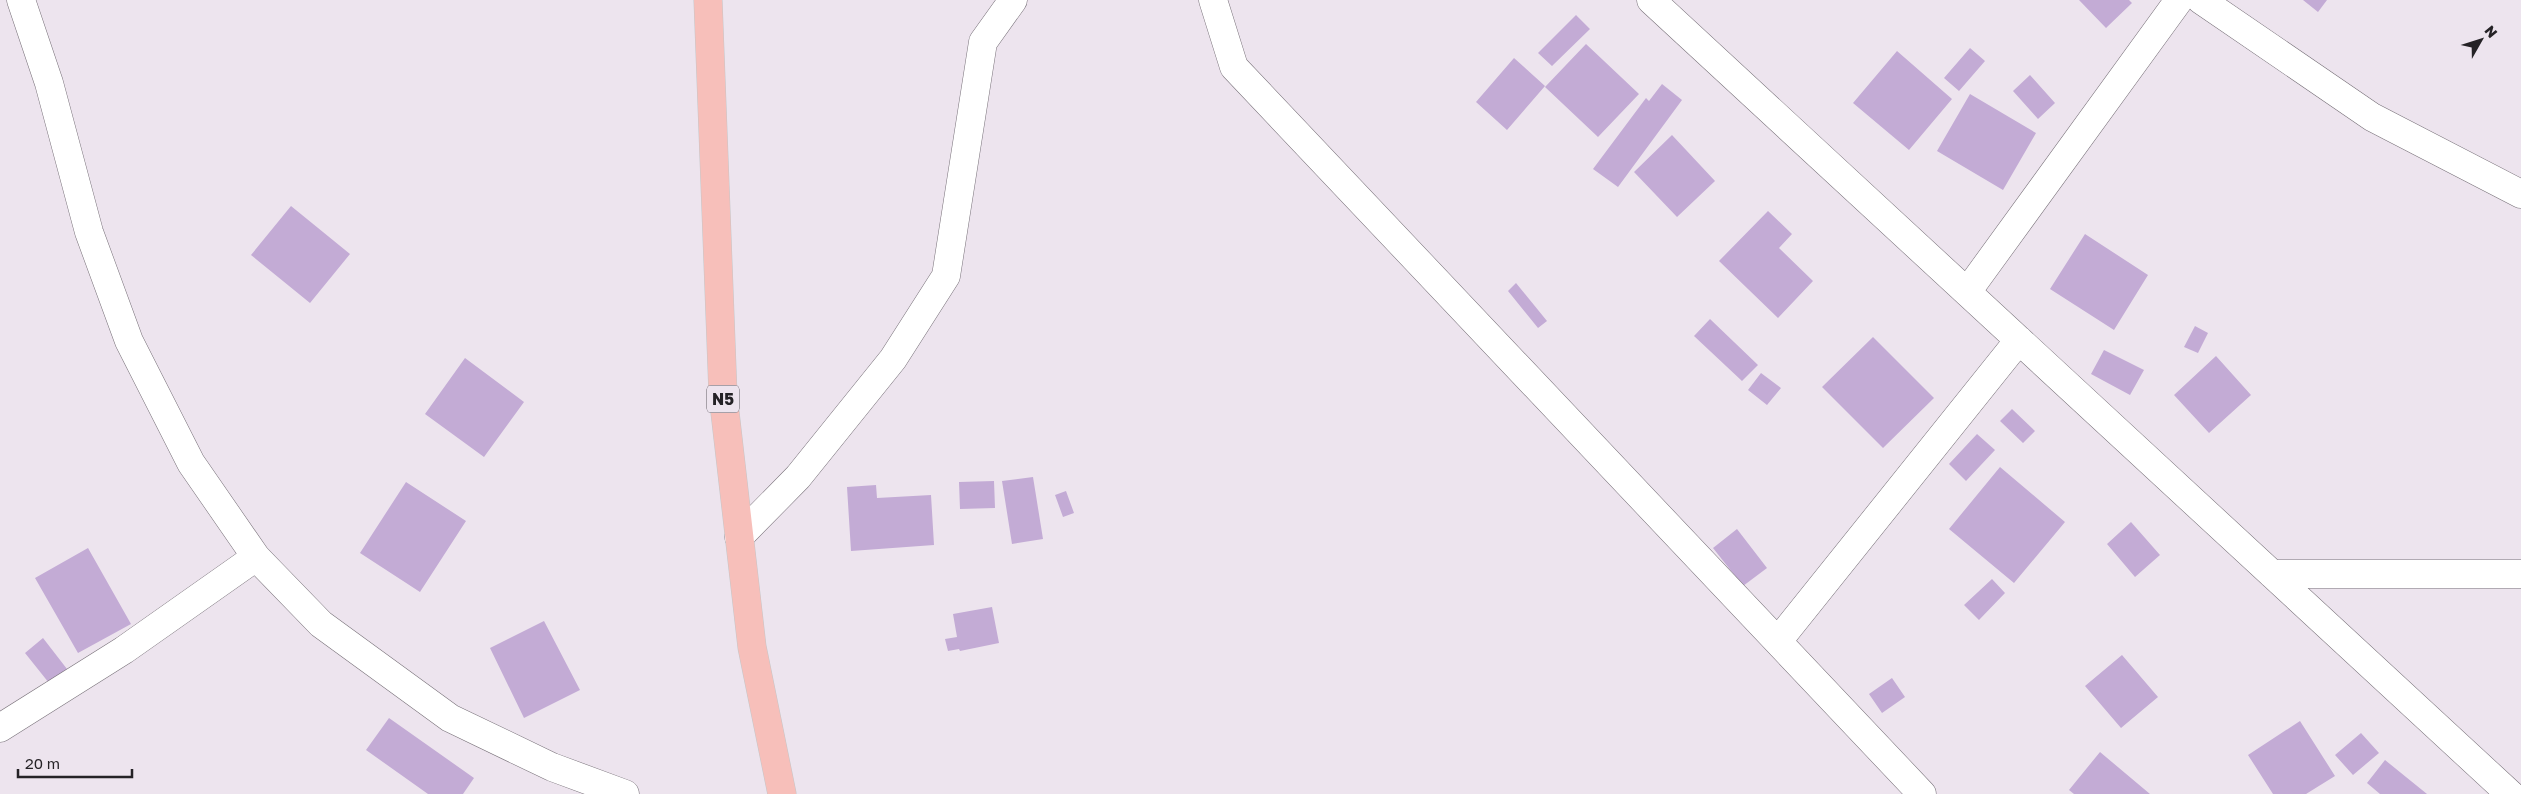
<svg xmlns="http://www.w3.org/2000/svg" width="2521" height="794" font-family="'Golos Text',sans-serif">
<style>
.building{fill:#c3abd5}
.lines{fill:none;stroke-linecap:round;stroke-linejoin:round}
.minor-casing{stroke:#777078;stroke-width:29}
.trunk-casing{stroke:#c6c6c7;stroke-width:29}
.minor{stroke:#fff;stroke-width:28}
.trunk{stroke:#f7bfba;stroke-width:28}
.labels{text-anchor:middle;stroke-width:4.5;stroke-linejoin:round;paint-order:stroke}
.shield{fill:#ede4ee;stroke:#615c62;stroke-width:1}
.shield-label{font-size:16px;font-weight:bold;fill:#252226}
</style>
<rect width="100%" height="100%" fill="#ede4ee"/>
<path class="building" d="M2079,0h50l3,3 -26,25z
M2303,0h24l-9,12z
M1576,15l14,14 -38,37 -14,-13z
M1586,44l53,50 -41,43 -53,-50z
M1970,48l15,13 -26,30 -15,-13z
M1897,51l55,48 -43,51 -56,-47z
M1514,58l31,28 -38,44 -31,-28z
M2030,75l25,28 -17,16 -25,-28z
M1662,84l20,16 -64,87 -25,-18 53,-71 3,3z
M1970,94l66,39 -33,57 -66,-39z
M1672,135l43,46 -38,36 -43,-45z
M291,206l59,48 -40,49 -59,-48z
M1768,211l24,23 -13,14 34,33 -35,37 -59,-57z
M2085,234l63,41 -34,55 -64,-41z
M1516,283l31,38 -9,7 -30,-37z
M1710,319l48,46 -16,16 -48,-45z
M2195,326l13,7 -10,20 -14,-6z
M1873,337l61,61 -51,50 -61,-61z
M2104,350l40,20 -14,25 -39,-21z
M2216,356l35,39 -42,38 -35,-38z
M465,358l59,44 -40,55 -59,-43z
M1761,373l20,15 -14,17 -19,-15z
M2012,409l23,22 -12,12 -23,-22z
M1977,434l18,16 -29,31 -17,-17z
M2000,467l65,55 -51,61 -65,-54z
M1033,477l10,62 -31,5 -10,-63z
M994,481l1,27 -35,1 -1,-27z
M406,482l60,39 -46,71 -60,-39z
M876,485l1,13 54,-3 3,50 -83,6 -4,-64z
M1066,491l8,22 -11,4 -8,-22z
M2131,522l29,33 -25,22 -28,-33z
M1737,529l30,39 -24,18 -30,-38z
M88,548l43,76 -53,29 -43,-75z
M1992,579l13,14 -26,27 -15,-15z
M992,607l7,36 -39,8 -1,-2 -11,2 -3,-12 12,-2 -4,-23z
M544,621l36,69 -56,28 -34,-70z
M43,638l24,31 -18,14 -24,-30z
M2122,655l36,42 -37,31 -36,-42z
M1892,678l13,19 -23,16 -13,-19z
M389,718l85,60 -11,16h-35l-62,-44z
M2300,721l35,55 -29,18h-33l-25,-39z
M2361,733l18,20 -26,22 -18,-20z
M2100,752l50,42h-76l-5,-4z
M2385,760l42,34h-47l-13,-11z"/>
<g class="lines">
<g class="minor-casing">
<path id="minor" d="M21,0l28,83 40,149 40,109 62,122 65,94 65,67 129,94 102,49 73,27
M1213,0l21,67 688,727
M1651,0l859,794
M2201,0l171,117 149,77
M1967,292l212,-292
M739,537l59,-60 95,-118 53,-83 37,-234 30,-42
M2272,574h249
M1778,641l241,-301
M0,728l124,-78 132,-93"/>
</g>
<g class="trunk-casing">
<path id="trunk" d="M708,0l15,395 29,252 30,147"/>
</g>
<use href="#minor" class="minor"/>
<use href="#trunk" class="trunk"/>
</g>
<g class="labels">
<rect class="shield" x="707" y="385.5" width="32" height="27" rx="4"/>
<g class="shield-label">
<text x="723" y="405">N5</text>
</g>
</g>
<g transform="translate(2481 40) rotate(51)" stroke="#ede4ee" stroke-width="4" paint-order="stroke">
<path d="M0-4L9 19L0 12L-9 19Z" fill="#252226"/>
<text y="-8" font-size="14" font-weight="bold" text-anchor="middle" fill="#252226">N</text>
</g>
<path d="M18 769v8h114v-8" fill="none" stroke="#252226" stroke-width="2.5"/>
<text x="25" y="769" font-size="15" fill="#252226" stroke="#ede4ee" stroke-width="4" paint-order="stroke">20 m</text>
</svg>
